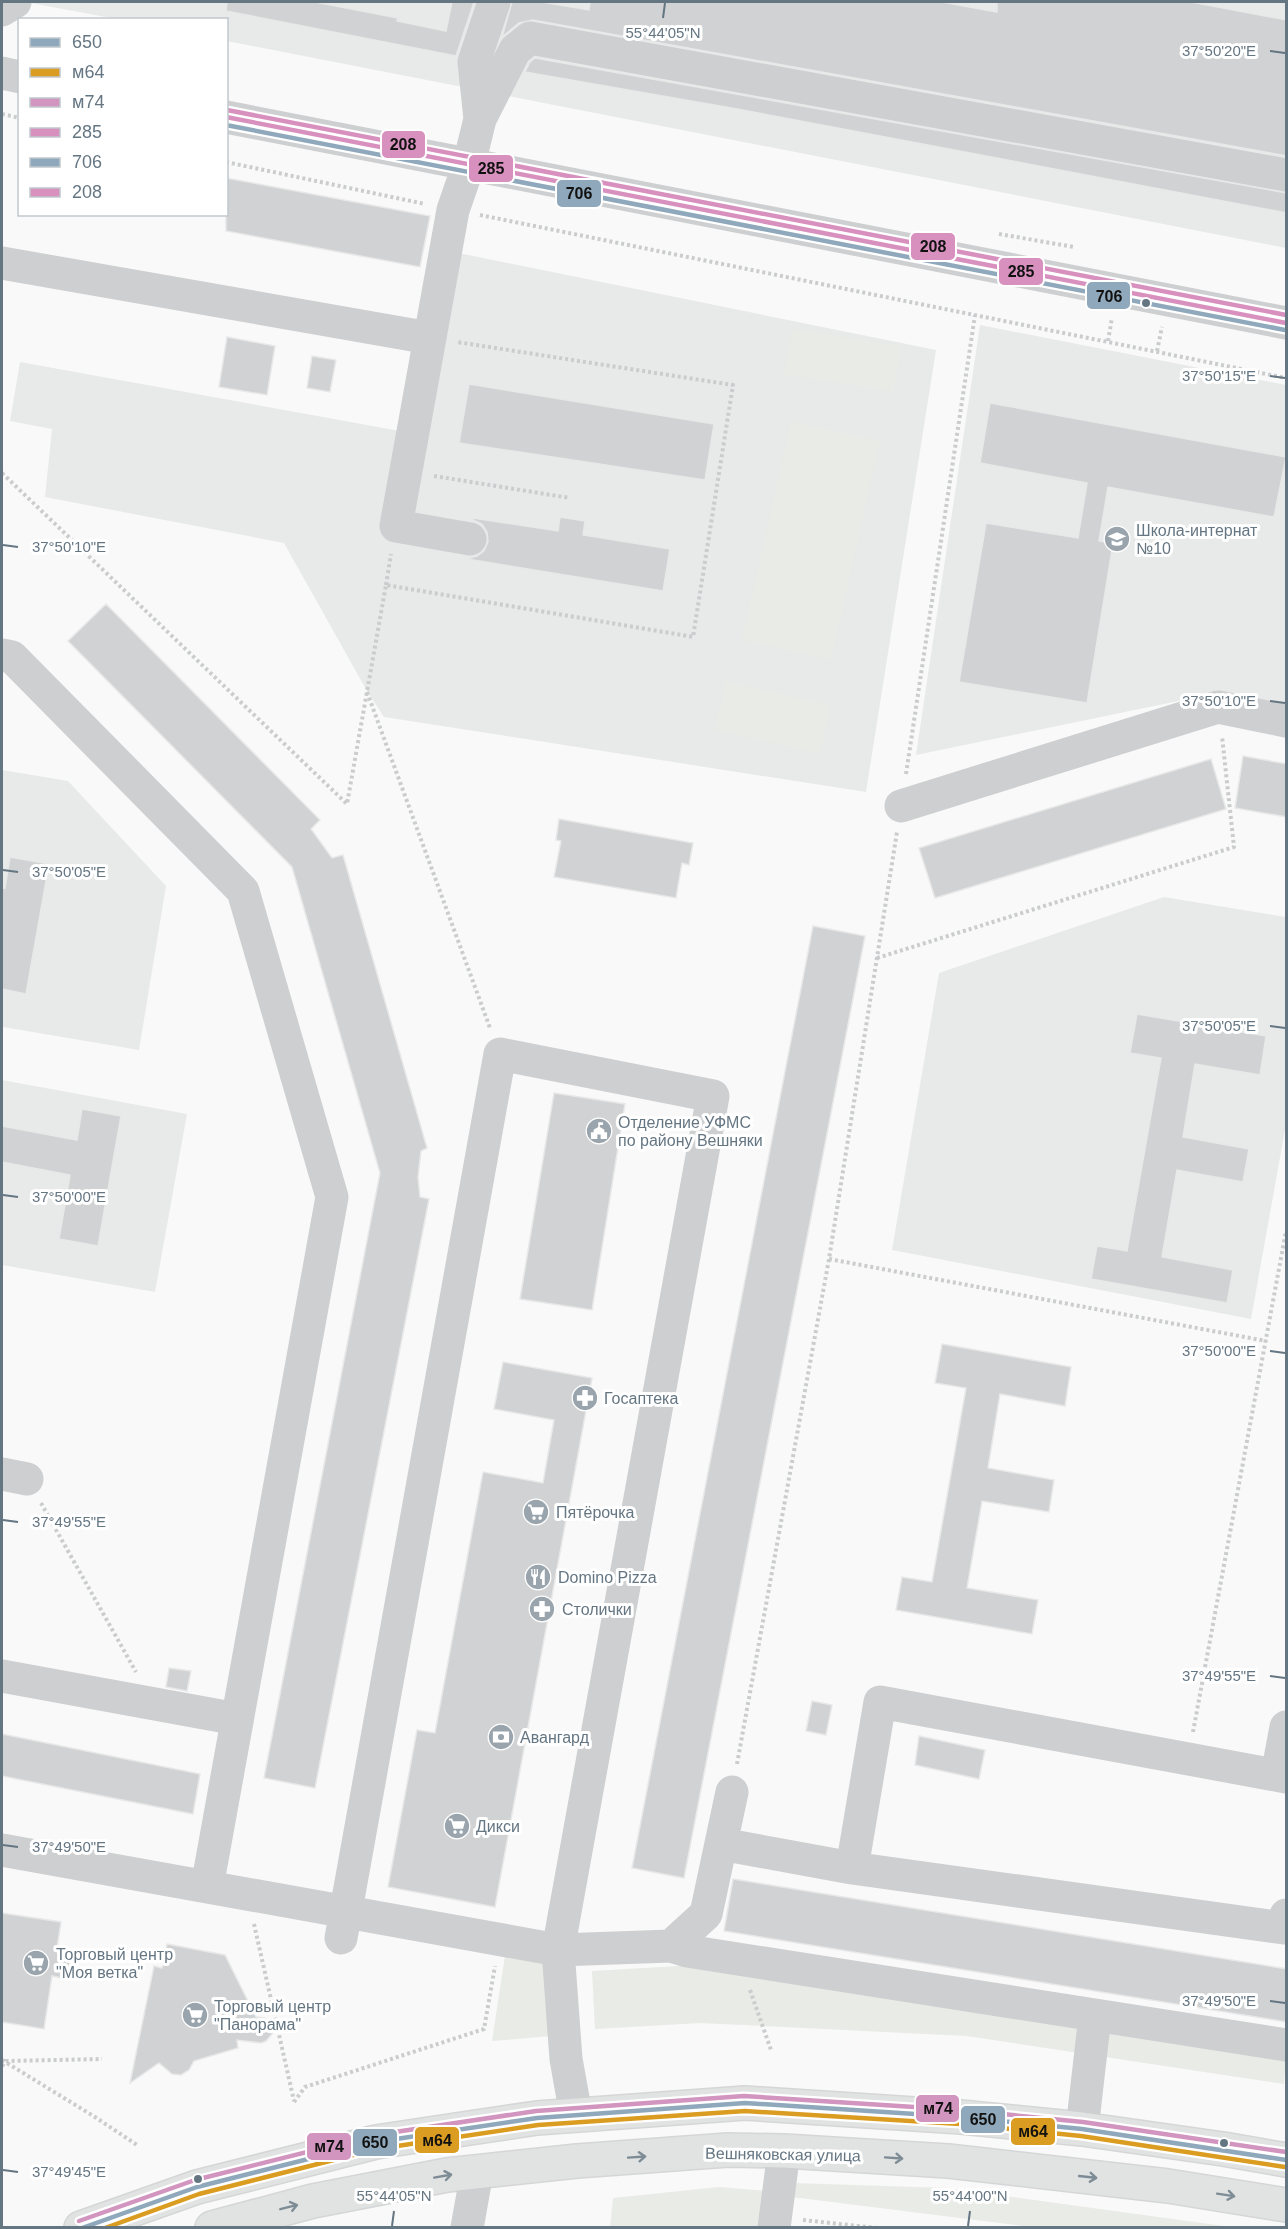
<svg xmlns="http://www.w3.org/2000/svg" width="1288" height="2229" font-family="Arial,sans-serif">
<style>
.built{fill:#e8e9e9}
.green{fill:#e8ebe6}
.building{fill:#d0d2d3;stroke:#e8e8e8;stroke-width:1.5}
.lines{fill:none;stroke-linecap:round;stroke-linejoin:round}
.major-casing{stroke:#d5d6d7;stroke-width:36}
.path{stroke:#cbcccd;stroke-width:4;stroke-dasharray:3 3;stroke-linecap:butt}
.minor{stroke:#cecfd0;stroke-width:33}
.major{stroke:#e1e2e2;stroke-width:33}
.bus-1-casing{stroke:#fff;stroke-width:9}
.bus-2-casing{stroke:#fff;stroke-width:9}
.bus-3-casing{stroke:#fff;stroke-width:9}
.bus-4-casing{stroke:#fff;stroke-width:9}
.bus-5-casing{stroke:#fff;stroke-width:9}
.bus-6-casing{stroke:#fff;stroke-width:9}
.bus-1{stroke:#8fa8bb;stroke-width:4.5}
.bus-2{stroke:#da9d21;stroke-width:4.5}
.bus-3{stroke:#d295bf;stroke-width:4.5}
.bus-4{stroke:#d891be;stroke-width:4.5}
.bus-5{stroke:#8fa8bb;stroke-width:4.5}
.bus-6{stroke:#d891be;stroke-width:4.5}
.oneway{stroke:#7e8c96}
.ticks{fill:none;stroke:#657683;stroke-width:2}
.bus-dot{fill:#657683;stroke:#fff;stroke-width:2}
.labels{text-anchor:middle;stroke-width:6;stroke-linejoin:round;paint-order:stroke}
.poi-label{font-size:16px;fill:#657683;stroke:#fff;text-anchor:start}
.street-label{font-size:16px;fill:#657683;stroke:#fff}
.ticks-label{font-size:15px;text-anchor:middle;fill:#657683;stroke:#fff;stroke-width:6;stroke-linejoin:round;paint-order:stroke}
.line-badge{stroke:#fff;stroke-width:2}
.pale-badge-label{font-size:16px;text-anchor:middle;font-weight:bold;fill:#111}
</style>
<rect width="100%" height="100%" fill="#f9f9f9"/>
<path class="built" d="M25,2h1261v246l-1059,-207 -1,-21 -109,-1z
M434,248l502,102 -70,442 -482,-75 -17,-26 -83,-148 -239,-46 7,-68 -42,-8 10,-59 380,69z
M980,325l306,60v322l-69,-14 -301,62z
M2,770l66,11 98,105 -27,164 -136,-23 -1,4z
M1164,897l122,20v207l-35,195 -359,-69 47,-277z
M2,1080l185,34 -32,178 -153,-27z"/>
<path class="green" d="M792,329l109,17 -7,46 -110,-18z
M791,421l89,20 -49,219 -89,-20z
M726,682l105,23 -11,49 -105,-24z
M506,1949l41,9 4,78 -59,5z
M697,1965l589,92 -2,27 -317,-48 -267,-13 -105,6 -3,-58z
M793,2183l154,5 284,39h-198l-241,-30z
M719,2187l47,4 -4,36 -152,1 3,-30z"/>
<path class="building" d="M227,2h88l83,16 -1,3 49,10 6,-29h22l-18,54 -230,-45z
M512,2h30l47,8 1,-8h352l55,10v-10h194l96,18v136l-754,-136 -14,3 -17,14z
M535,58l752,135v20l-550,-104 -212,-37 5,-10z
M226,178l204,38 -10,51 -194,-36z
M227,337l48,9 -8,49 -48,-8z
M312,356l24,4 -6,32 -23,-4z
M469,384l245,40 -9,56 -246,-37z
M990,403l296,54 -12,60 -166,-30 -9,54 14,3 -26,159 -128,-21 27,-159 92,15 9,-55 -107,-20z
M560,517l25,4 -2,14 87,14 -7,42 -196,-32 10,-3 7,-5 4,-9 -1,-10 -5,-8 -9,-4v-2l85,13z
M106,604l214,216 -9,9 21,29 11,-3 84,293 -6,3 -3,26 2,20 9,2 -114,589 -51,-10 116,-605 -88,-306 -224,-226z
M1243,756l44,8v53l-52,-9z
M1211,759l15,50 -291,89 -16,-50z
M559,819l134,24 -4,22 -7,-2 -6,35 -122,-21 7,-36 -5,-1z
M10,857l39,7 -23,130 -24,-5v-102l3,1z
M813,926l52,10 -181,942 -52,-10z
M1137,1014l129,22 -6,39 -65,-11 -12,73 66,12 -6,33 -66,-12 -15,87 71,13 -6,33 -136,-24 6,-33 30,5 34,-193 -31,-5z
M554,1093l71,11 -33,206 -72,-11z
M82,1109l39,7 -23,130 -39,-7 11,-64 -68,-13v-36l75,14z
M942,1344l129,23 -6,39 -65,-12 -12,74 66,12 -5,32 -67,-11 -15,87 71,12 -6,34 -136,-24 6,-33 30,5 34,-194 -31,-5z
M503,1362l89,16 -97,529 -107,-20 29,-157 18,3 48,-261 60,11 11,-63 -60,-11z
M169,1668l22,3 -4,20 -21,-4z
M812,1701l20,4 -6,30 -20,-4z
M2,1734l198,40 -7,40 -191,-38z
M919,1736l66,14 -6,29 -64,-14z
M733,1879l554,90v53l-563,-91z
M2,1913l59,9 -4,26 15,2 -5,29 -15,-3 -8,53 -42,-7z
M167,1944l58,11 31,62 8,1 5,3 3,5v8l-6,7 -5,2 -24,-3 1,8 -44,13 -5,9 -8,5 -9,-1 -13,-11 -29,20 24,-117 8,2z"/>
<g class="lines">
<g class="major-casing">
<path id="major" d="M81,2228l116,-41 179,-45 161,-24 208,-15 216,14 121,12 141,20 63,11
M212,2228l101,-27 134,-26 130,-14 151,-11 56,1 164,10 220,25 118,19"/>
</g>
<path class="path" d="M2,114l18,4
M226,162l199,42
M480,215l806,163
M999,234l75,13
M1108,341l4,-23
M1157,351l5,-24
M2,473l345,331 39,-219 307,52 40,-252 -276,-43
M434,476l136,22
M386,585l5,-31
M367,692l123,336
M906,774l69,-459
M877,958l357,-111 -12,-111
M829,1259l437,82
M41,1503l95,169
M1193,1732l93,-501
M737,1764l92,-505 68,-427
M254,1924l40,177
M750,1990l21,60
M2,2060l93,57 42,28
M2,2066l4,-5 96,-2
M294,2102l11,-15 179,-58 11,-63
M803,2220l74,8"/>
<path class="minor" d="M2,10l13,-8
M2,73l18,4
M226,117l1060,206
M480,119l35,-69 15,-12 756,137
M2,263l416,73
M470,539l-74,-13 57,-316 16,-46 11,-45 -6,-57 20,-60
M2,655l10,2 231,234 89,306 -125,690
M901,806l317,-99 68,14
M2,1474l25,5
M2,1676l235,43
M1277,1775l9,-48
M721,1844l131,24 28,-166 406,75
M2,1850l556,100 113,-4 16,5 599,94
M852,1868l432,60 2,-13
M341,1938l159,-884 213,42 -155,854 8,109 10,56
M671,1946l35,-32 26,-122
M1082,2129l13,-113
M467,2228l10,-56
M774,2228l10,-77"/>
<use href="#major" class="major"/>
<g class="bus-1-casing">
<path id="bus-1" d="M82,2228l115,-41 179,-45 161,-24 208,-15 216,14 121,12 204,31"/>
</g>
<g class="bus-2-casing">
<path id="bus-2" d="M105,2228l94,-34 178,-45 161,-24 207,-14 215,13 121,12 204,31"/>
</g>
<g class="bus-3-casing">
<path id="bus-3" d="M79,2221l116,-41 180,-45 161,-24 208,-15 217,14 122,12 203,30"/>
</g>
<g class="bus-4-casing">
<path id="bus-4" d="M226,117l1060,206"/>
</g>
<g class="bus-5-casing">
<path id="bus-5" d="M226,125l1059,205"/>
</g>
<g class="bus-6-casing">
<path id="bus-6" d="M227,110l1059,205"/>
</g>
<use href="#bus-1" class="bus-1"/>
<use href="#bus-2" class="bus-2"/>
<use href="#bus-3" class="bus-3"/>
<use href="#bus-4" class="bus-4"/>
<use href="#bus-5" class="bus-5"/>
<use href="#bus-6" class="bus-6"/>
</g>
<defs><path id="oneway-shaft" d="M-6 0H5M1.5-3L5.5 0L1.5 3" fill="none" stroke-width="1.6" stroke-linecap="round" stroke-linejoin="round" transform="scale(1.5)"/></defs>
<g class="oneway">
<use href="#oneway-shaft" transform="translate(637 2157) rotate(-4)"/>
<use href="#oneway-shaft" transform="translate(894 2158) rotate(4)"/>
<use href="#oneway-shaft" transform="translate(443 2176) rotate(-10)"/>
<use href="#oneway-shaft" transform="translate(1088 2177) rotate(6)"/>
<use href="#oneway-shaft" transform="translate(1226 2195) rotate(9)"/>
<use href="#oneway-shaft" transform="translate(289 2207) rotate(-14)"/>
</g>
<path class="ticks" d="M663,18l2,-15M1270,51l15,2M1270,376l15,2M3,545l15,2M1270,701l15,2M3,870l15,2M1270,1026l15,2M3,1195l15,2M1270,1351l15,2M3,1520l15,2M1270,1676l15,2M3,1845l15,2M1270,2001l15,2M3,2170l15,2M392,2226l2,-15M968,2226l2,-15"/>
<defs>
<g id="school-disc" transform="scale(1.35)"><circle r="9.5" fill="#99a4ac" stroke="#fff"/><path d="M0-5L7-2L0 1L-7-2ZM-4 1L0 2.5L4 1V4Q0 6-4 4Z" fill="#fff"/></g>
<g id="civic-disc" transform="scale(1.35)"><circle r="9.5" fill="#99a4ac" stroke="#fff"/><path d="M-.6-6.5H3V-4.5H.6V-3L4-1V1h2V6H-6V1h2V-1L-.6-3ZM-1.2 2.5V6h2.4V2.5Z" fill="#fff"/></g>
<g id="pharmacy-disc" transform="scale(1.35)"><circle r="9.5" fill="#99a4ac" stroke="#fff"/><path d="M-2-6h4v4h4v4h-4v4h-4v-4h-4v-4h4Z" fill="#fff"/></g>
<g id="supermarket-disc" transform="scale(1.35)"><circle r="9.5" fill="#99a4ac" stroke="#fff"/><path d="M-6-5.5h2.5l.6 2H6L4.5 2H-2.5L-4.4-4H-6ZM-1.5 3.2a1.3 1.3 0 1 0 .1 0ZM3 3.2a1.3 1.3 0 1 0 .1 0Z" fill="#fff"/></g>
<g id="restaurant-disc" transform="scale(1.35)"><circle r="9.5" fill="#99a4ac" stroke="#fff"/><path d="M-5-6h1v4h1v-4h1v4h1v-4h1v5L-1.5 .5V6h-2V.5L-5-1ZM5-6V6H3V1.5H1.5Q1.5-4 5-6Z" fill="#fff"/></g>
<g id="bank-disc" transform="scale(1.35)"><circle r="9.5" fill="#99a4ac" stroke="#fff"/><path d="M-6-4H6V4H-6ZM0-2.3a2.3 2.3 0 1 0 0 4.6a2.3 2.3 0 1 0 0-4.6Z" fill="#fff"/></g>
</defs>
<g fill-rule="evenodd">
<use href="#school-disc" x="1117" y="539"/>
<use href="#civic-disc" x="599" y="1131"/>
<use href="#pharmacy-disc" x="585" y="1398"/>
<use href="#supermarket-disc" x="536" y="1512"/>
<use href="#restaurant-disc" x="538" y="1577"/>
<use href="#pharmacy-disc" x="542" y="1609"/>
<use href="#bank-disc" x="501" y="1737"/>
<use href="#supermarket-disc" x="457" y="1826"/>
<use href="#supermarket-disc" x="36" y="1963"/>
<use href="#supermarket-disc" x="195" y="2015"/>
</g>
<g class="bus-dot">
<circle cx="1146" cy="303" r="5"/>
<circle cx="1224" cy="2143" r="5"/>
<circle cx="198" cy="2179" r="5"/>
</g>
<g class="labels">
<g class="poi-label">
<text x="1136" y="536">Школа-интернат<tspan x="1136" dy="18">№10</tspan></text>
<text x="618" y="1128">Отделение УФМС<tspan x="618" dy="18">по району Вешняки</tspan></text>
<text x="604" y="1404">Госаптека</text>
<text x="556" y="1518">Пятёрочка</text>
<text x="558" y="1583">Domino Pizza</text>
<text x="562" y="1615">Столички</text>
<text x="520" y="1743">Авангард</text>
<text x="476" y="1832">Дикси</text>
<text x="56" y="1960">Торговый центр<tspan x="56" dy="18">"Моя ветка"</tspan></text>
<text x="214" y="2012">Торговый центр<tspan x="214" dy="18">"Панорама"</tspan></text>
</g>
<g class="street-label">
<text transform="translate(783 2154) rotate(1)" y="6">Вешняковская улица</text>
</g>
</g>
<g class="ticks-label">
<text x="663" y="38">55°44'05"N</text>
<text x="1219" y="56">37°50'20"E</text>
<text x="1219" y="381">37°50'15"E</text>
<text x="69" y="552">37°50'10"E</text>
<text x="1219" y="706">37°50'10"E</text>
<text x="69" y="877">37°50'05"E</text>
<text x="1219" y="1031">37°50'05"E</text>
<text x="69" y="1202">37°50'00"E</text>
<text x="1219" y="1356">37°50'00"E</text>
<text x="69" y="1527">37°49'55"E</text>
<text x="1219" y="1681">37°49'55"E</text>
<text x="69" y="1852">37°49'50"E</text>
<text x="1219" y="2006">37°49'50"E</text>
<text x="69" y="2177">37°49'45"E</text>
<text x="394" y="2201">55°44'05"N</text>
<text x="970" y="2201">55°44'00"N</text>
</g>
<g class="line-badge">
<rect x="381" y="130" width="45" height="29" rx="6" fill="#d891be"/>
<rect x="468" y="154" width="46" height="29" rx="6" fill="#d891be"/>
<rect x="556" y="179" width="46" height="29" rx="6" fill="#8fa8bb"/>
<rect x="910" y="232" width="46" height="29" rx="6" fill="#d891be"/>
<rect x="998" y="257" width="46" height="29" rx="6" fill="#d891be"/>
<rect x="1086" y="281" width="45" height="29" rx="6" fill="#8fa8bb"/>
<rect x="915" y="2094" width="45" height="29" rx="6" fill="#d295bf"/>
<rect x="960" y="2105" width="46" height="29" rx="6" fill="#8fa8bb"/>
<rect x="1010" y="2117" width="46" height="29" rx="6" fill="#da9d21"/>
<rect x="414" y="2126" width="46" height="28" rx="6" fill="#da9d21"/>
<rect x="352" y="2128" width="46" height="29" rx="6" fill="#8fa8bb"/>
<rect x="306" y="2132" width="46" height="29" rx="6" fill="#d295bf"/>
</g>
<g class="pale-badge-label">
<text x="403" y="150">208</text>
<text x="491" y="174">285</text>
<text x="579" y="199">706</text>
<text x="933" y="252">208</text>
<text x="1021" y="277">285</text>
<text x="1109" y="302">706</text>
<text x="938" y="2114">м74</text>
<text x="983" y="2125">650</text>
<text x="1033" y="2137">м64</text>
<text x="437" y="2146">м64</text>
<text x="375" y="2148">650</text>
<text x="329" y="2152">м74</text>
</g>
<rect width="1288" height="2229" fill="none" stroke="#657683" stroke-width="6"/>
<rect x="18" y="18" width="210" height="198" fill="#ffffff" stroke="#c1c8cd" stroke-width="1.5"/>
<rect x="30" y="38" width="30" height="9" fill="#8fa8bb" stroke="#c1c8cd" stroke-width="1.5"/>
<text x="72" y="48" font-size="18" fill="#657683">650</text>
<rect x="30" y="68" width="30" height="9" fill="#da9d21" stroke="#c1c8cd" stroke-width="1.5"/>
<text x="72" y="78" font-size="18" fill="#657683">м64</text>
<rect x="30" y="98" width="30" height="9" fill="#d295bf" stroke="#c1c8cd" stroke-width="1.5"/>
<text x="72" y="108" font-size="18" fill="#657683">м74</text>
<rect x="30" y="128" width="30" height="9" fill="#d891be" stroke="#c1c8cd" stroke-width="1.5"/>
<text x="72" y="138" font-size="18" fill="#657683">285</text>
<rect x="30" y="158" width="30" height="9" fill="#8fa8bb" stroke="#c1c8cd" stroke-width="1.5"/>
<text x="72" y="168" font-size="18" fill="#657683">706</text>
<rect x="30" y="188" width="30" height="9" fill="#d891be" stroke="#c1c8cd" stroke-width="1.5"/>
<text x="72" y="198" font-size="18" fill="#657683">208</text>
</svg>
